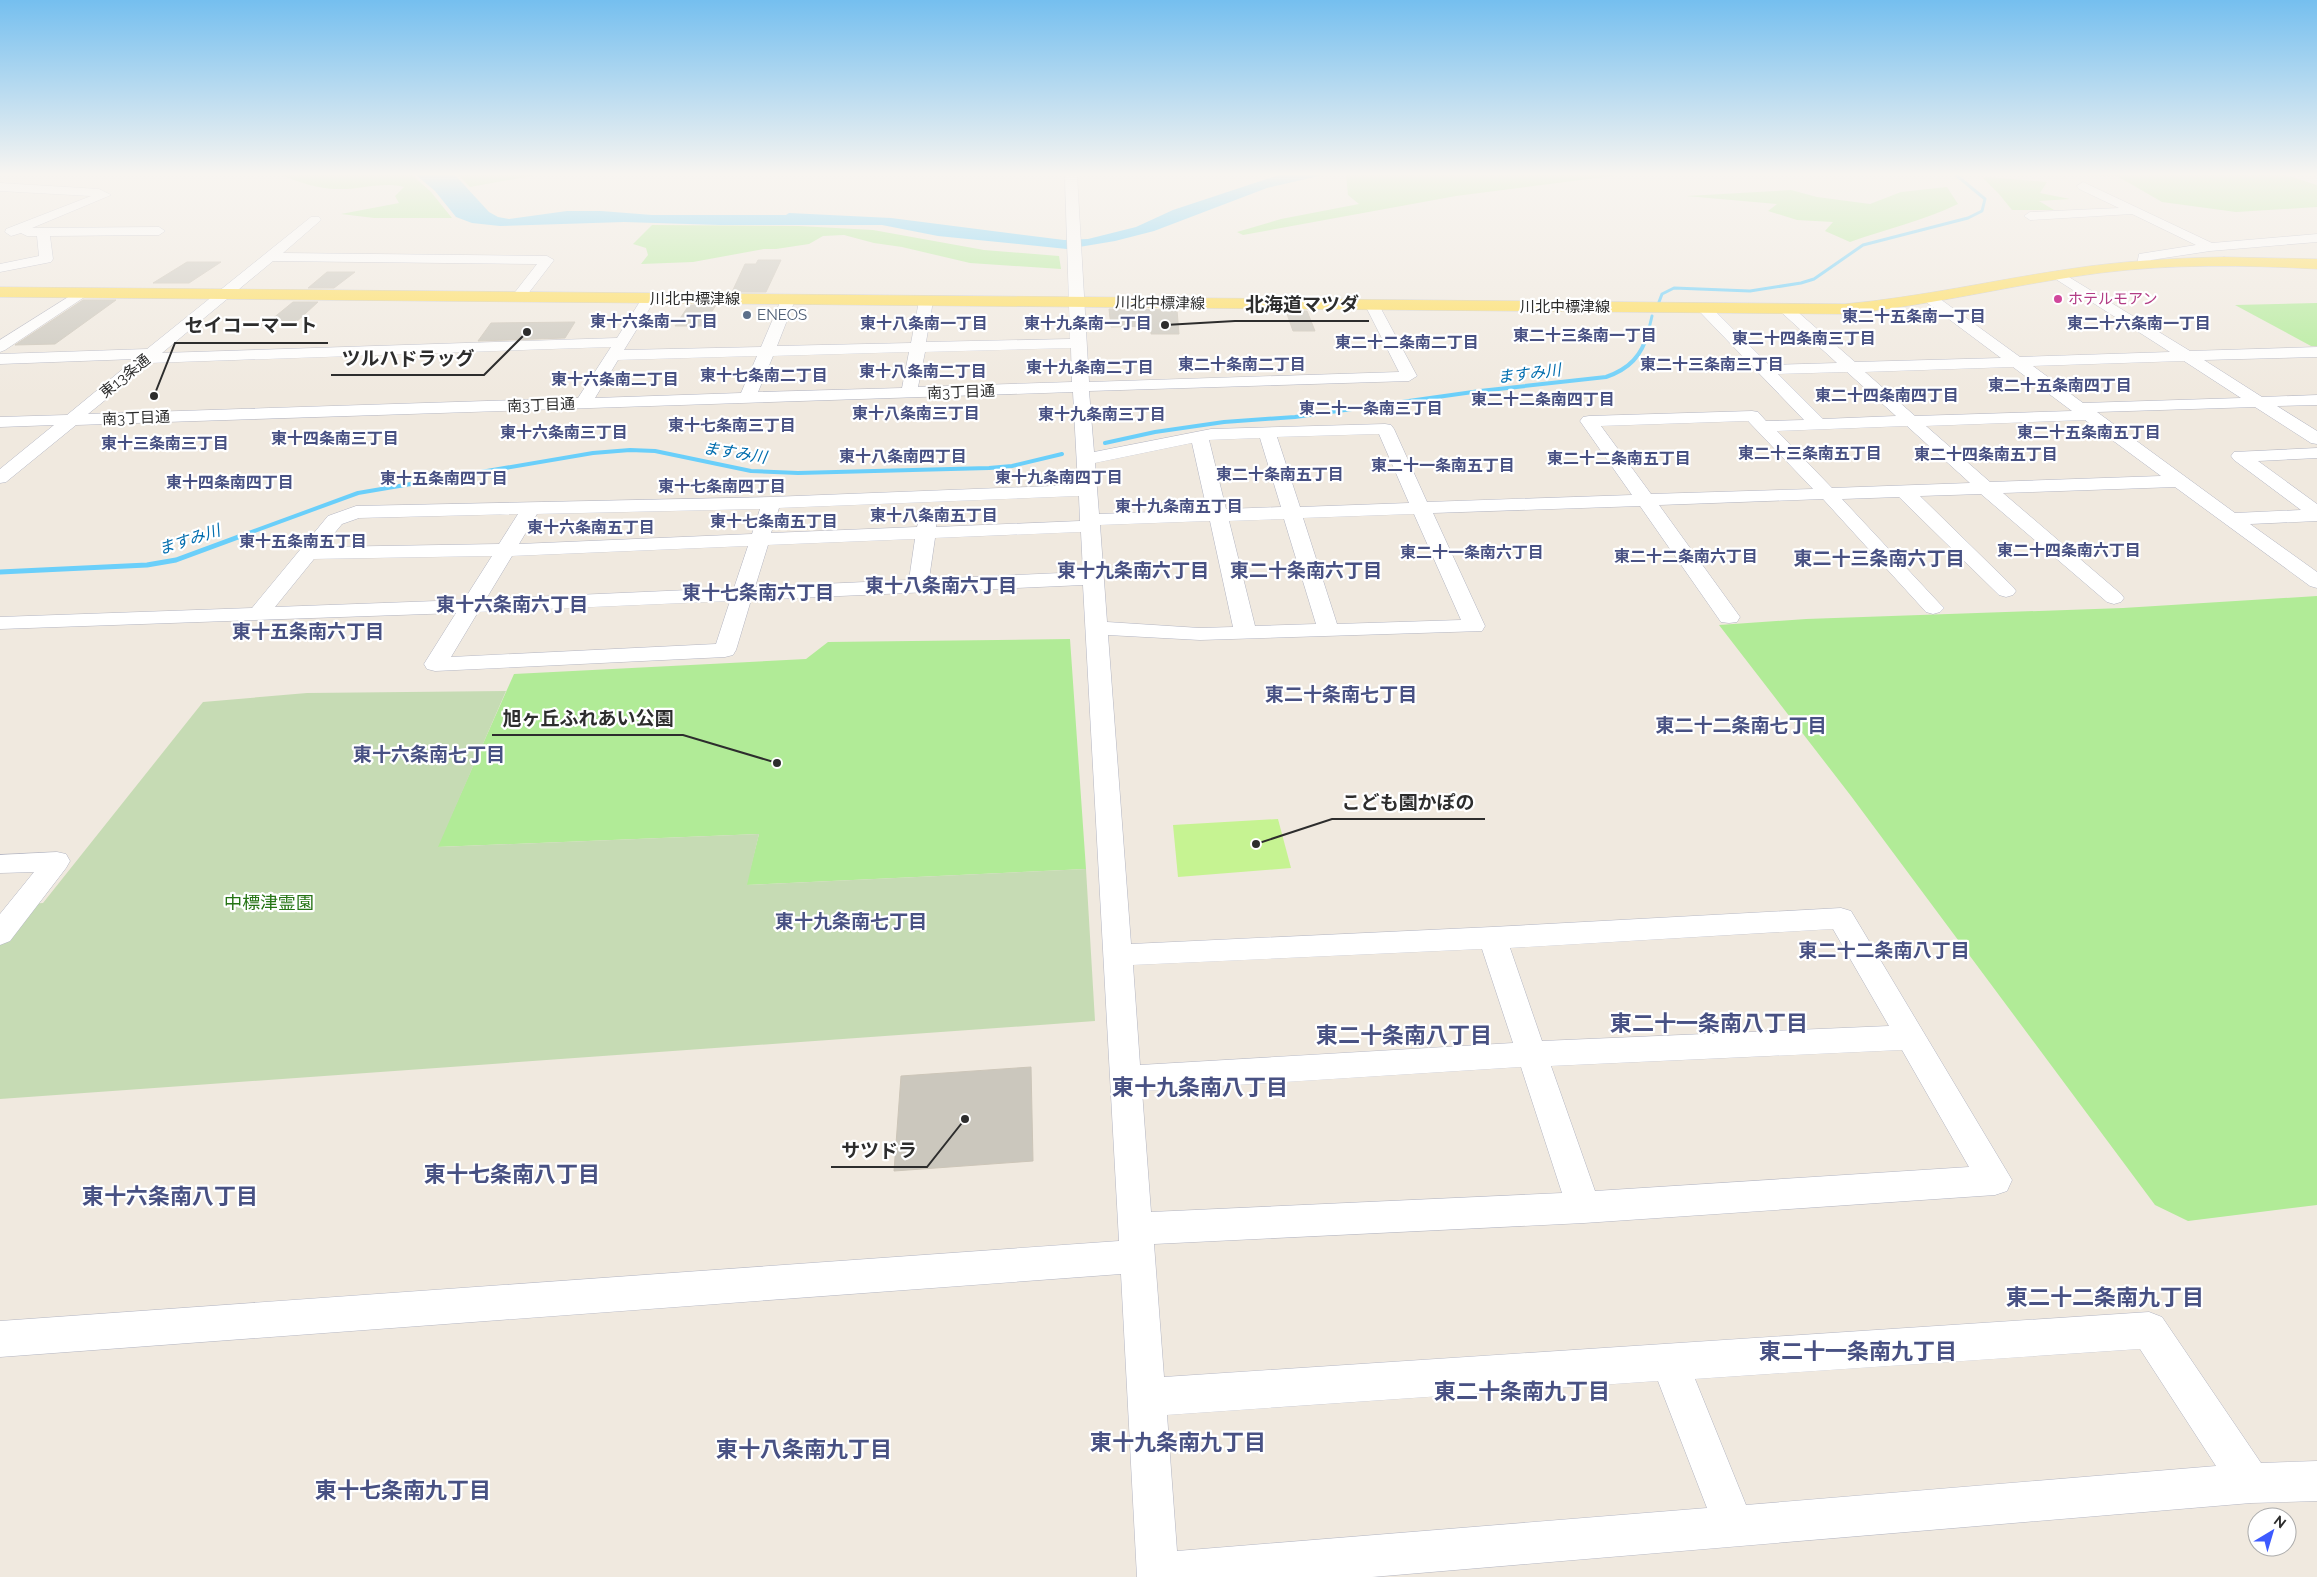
<svg xmlns="http://www.w3.org/2000/svg" width="2317" height="1577" font-family="Raleway,'Noto Sans JP',sans-serif">
<style>
.green{fill:#b1eb97}
.cemetery{fill:#c6dbb4}
.pitch{fill:#c6f392}
.water{fill:#6acffa}
.lines{fill:none;stroke-linecap:round;stroke-linejoin:round}
.stream-far2{stroke:#6acffa;stroke-width:3}
.stream-far1{stroke:#6acffa;stroke-width:4}
.stream{stroke:#6acffa;stroke-width:5}
.building{fill:#cbc7bd;stroke:#ccc5b8}
.minor-casing{stroke:#b3b5c2;stroke-width:1}
.major-casing{stroke:#c8c8c8;stroke-width:1}
.minor{fill:#fff;fill-rule:evenodd}
.major{fill:#fedc56;fill-rule:evenodd}
.hotel-dot{fill:#d1479c;stroke:#fff;stroke-width:2}
.service-dot{fill:#5c6f8a;stroke:#fff;stroke-width:2}
.labels{text-anchor:middle;stroke-width:4.5;stroke-linejoin:round;paint-order:stroke}
.far-street-label{font-size:15px;fill:#2d2d2d;stroke:#fff}
.far-hotel-label{font-size:15px;fill:#b23c85;stroke:#fff;text-anchor:start}
.far-service-label{font-size:15px;fill:#4e5e75;stroke:#fff;text-anchor:start}
.far-neighbourhood-label{font-size:16px;font-weight:bold;fill:#485183;stroke:#fff}
.far-water-label{font-size:16px;font-style:italic;fill:#016dae;stroke:#fff}
.park-label{font-size:18px;fill:#257414;stroke:#fff}
.neighbourhood-label{font-size:19px;font-weight:bold;fill:#485183;stroke:#fff}
.near-neighbourhood-label{font-size:22px;font-weight:bold;fill:#485183;stroke:#fff}
.leader{fill:none;stroke:#2d2d2d;stroke-width:2}
.callout-dot{fill:#2d2d2d;stroke:#fff;stroke-width:2}
.callout-label{font-size:19px;text-anchor:middle;font-weight:bold;fill:#2d2d2d;stroke:#fff;stroke-width:4.5;stroke-linejoin:round;paint-order:stroke}
</style>
<rect width="100%" height="100%" fill="#f0e9df"/>
<path class="green" d="M281,175h131l19,17 21,26h-78l-33,-4 58,-11 -4,-7 9,-9c-22,-6 -44,3 -66,2 -20,0 -39,-7 -57,-14z
M458,175h79l-67,12z
M1346,175h274l-164,21 -213,39 -6,-3 44,-13 78,-15 -11,-9z
M2042,175h244l31,10v22l-81,5 -74,-10 -45,-26z
M1988,177l59,5 -7,11 30,6 -31,2 15,9h-42l-13,-16 -16,-16z
M1947,187l11,17c-35,17 -72,25 -108,38l-25,-11 8,-9 -36,-2 -29,-9 9,-7 -91,-8 105,-6 26,7 53,7 31,-12z
M652,225l147,1 74,4 111,20 75,6 2,13 -91,-6 -68,-16 -28,-4 -30,-8 -21,1 -14,8 -33,5h-12l-71,13 -52,2 7,-9 -2,-7 -13,-4z
M2317,303v43h-6l-76,-41z
M2317,596v609l-129,16 -33,-16 -304,-409 -132,-171 87,-6 317,-11z
M1070,639l16,230 -340,16 13,-51 -322,13 77,-173 292,-15 22,-17z"/>
<path class="cemetery" d="M506,691l-68,156 321,-13 -12,51 339,-16 9,152 -1095,78v-158l28,-37 15,-1 160,-201 104,-9z"/>
<path class="pitch" d="M1278,819l13,49 -113,9 -5,-52z"/>
<path class="water" d="M416,175h39l34,37 9,5 11,2 58,-8h34l51,4h134l3,-2 102,5 173,22 24,-1 48,-12 37,-17 106,-35h44l-56,13 -113,43 -39,10 -48,8 -129,-13 -56,-11h-162l-96,-3 -124,4 -28,-3 -16,-6 -21,-26z"/>
<g class="lines">
<path class="stream-far2" d="M1659,302l3,-8 12,-6 76,3 51,-8 13,-4 49,-34 105,-27 14,-7 3,-12 -29,-24
M1648,333l4,-17"/>
<path class="stream-far1" d="M1105,443l50,-11 69,-10 71,-5 185,-26 126,-14c23,-8 36,-21 42,-45
M238,537l120,-44 235,-40 37,-3 25,1 96,20 47,2 191,-5 23,-2 50,-12"/>
<path class="stream" d="M0,572l147,-7 29,-5 65,-24"/>
</g>
<path class="building" d="M758,260h23l-15,32h-34l13,-28h11z
M187,262h34l-32,21h-36z
M327,272h28l-21,16h-26z
M83,300h33l-61,44 -40,1z
M293,302h25l-24,22h-28z
M689,305h27l-13,21h-28z
M1109,309l68,1 2,24h-28v-8l-40,1z
M1286,311h21l8,20h-22z
M575,322l-10,16 -87,3 13,-18z
M1031,1067l2,94 -139,10 7,-95z"/>
<g class="lines">
<g class="minor-casing">
<path id="minor" d="M1065,175h12l12,207 310,-10 -34,-67 7,-4 7,4 38,71 -8,5 -320,10 5,61 117,-23 174,-5 6,1 3,4 33,73 205,-7 -52,-74 3,-4 6,-1 163,-5 6,1 8,9 38,-1 -105,-109 -2,-3 7,-4 5,1 60,60 68,-2 -56,-51 -2,-3 7,-4 5,1 64,56 146,-4 -75,-56 -2,-3 7,-4 5,1 84,61 150,-5 -116,-74 -2,-3 2,-3 5,-1 131,80 127,-4v10l-113,3 58,37 55,-2v10l-40,1 40,25v13l-6,-1 -56,-36 -158,5 138,101 66,-3 -67,-50 -3,-4 3,-4 83,-4v10l-59,3 59,43v17l-67,3 67,48v16l-7,-2 -135,-99 -172,6 118,101 3,4 -3,4 -7,2 -7,-2 -126,-108 -61,2 93,91 3,4 -3,4 -7,2 -7,-2 -100,-98 -57,2 98,105 4,4 -4,4 -7,2 -7,-2 -103,-113 -164,6 81,112 -3,5 -8,1 -8,-1 -81,-116 -207,7 52,113 -3,5 -282,9 -92,-5 23,309 361,-17 349,-19 10,3 161,269 -5,11 -12,4 -411,28 -430,21 10,133 985,-65 13,5 99,146 56,-2v40l-66,2 -879,74h-235l-16,-303 -1121,83v-36l1119,-80 -36,-656 -332,15 -15,50 -3,5 -8,2 -290,14 -8,-2 -3,-5 32,-51 -456,16v-12l252,-9 76,-92 28,-10 415,-9 307,-12 -5,-93 -997,33 -70,57 -6,1v-14l54,-44 -54,2v-10l67,-2 68,-56 -135,5v-10l147,-5 164,-132h8l2,3 -38,33 264,3 7,4 -30,39 -5,1 -7,-4 25,-32 -264,-3 -111,92 455,-15 27,-43 5,-1 7,4 -32,52 137,-3 20,-47 7,-4 7,4 -18,46 134,-3 8,-42 7,-4 7,4 -7,41 144,-3zM611,347l-33,51 -490,16 63,-51zM1071,348l1,34 -154,5 7,-35zM909,352l-7,36 -144,4 15,-36zM757,356l-16,37 -146,5 23,-38zM2184,361l57,37 -158,5 -50,-37zM2013,367l59,44 -157,5 -50,-44zM1847,372l49,44 -73,3 -45,-45zM2085,420l76,56 -171,6 -64,-56zM1748,421l65,68 -162,5 -50,-68zM1907,426l63,57 -138,5 -55,-57zM1379,434l30,69 -109,4 -23,-70zM1260,438l21,69 -55,2 -17,-69zM1192,443l15,67 -108,4 -4,-51zM1079,496l1,25 -144,6 2,-11 -3,-4h-14l-4,15 -146,6 8,-25zM760,509l-8,25 -233,10 18,-30zM518,514l-19,30 -176,3 19,-23 17,-6zM1414,514l47,106 -124,4 -34,-106zM1284,519l32,105 -61,2 -26,-105zM1210,521l23,106 -33,1 -93,-6 -7,-97zM1081,532l2,40 -154,7 6,-41zM915,539l-6,41 -154,7 13,-42zM748,546l-14,42 -248,11 26,-43zM492,556l-28,44 -189,7 39,-48zM730,601l-14,43 -265,13 27,-45zM1833,929l56,97 -347,15 -32,-93zM1482,949l31,94 -373,22 -7,-100zM1902,1050l67,117 -374,24 -44,-125zM1521,1067l41,126 -411,19 -9,-121zM2140,1349l76,117 -470,39 -51,-126zM1658,1381l49,127 -530,43 -10,-136z
M2083,182l129,61 105,-9v8l-107,9 -59,9 -2,8h-10l-2,-3 2,-11 57,-9 -64,-31 -102,6 -6,-4 6,-4 89,-4 -40,-19 -2,-3z
M0,183l99,6 12,6 -79,33 127,-1 6,4 -6,4 -109,1 3,23 -2,3 -51,10v-8l39,-8 -2,-20h-10l-6,-3 -10,3 -6,-4 1,-3 85,-33 -91,-5z
M81,289l5,1 2,3 -2,3 -81,54 -5,2v-12z
M57,852l9,2 4,7 -4,7 -56,73 -10,4v-31l34,-42 -34,1v-18z"/>
</g>
<g class="major-casing">
<path id="major" d="M2224,257l93,2v10c-72,-4 -145,-5 -217,4 -85,11 -169,33 -255,41l-1845,-17v-10l1845,17c76,-7 149,-24 224,-35 52,-8 103,-11 155,-12z"/>
</g>
<use href="#minor" class="minor"/>
<use href="#major" class="major"/>
</g>
<linearGradient id="sky" x2="0" y2="1"><stop stop-color="#75bfef"/><stop offset="0.44" stop-color="#f8f5f1"/><stop offset="1" stop-color="#f8f5f1" stop-opacity="0"/></linearGradient>
<rect width="2317" height="396" fill="url(#sky)"/>
<circle class="hotel-dot" cx="2058" cy="299" r="5"/>
<circle class="service-dot" cx="747" cy="315" r="5"/>
<g class="labels">
<g class="far-street-label">
<text x="695" y="304">川北中標津線</text>
<text transform="translate(1160 303) rotate(1)" y="5">川北中標津線</text>
<text x="1565" y="312">川北中標津線</text>
<text transform="translate(125 376) rotate(-39)" y="5">東13条通</text>
<text transform="translate(961 392) rotate(-2)" y="5">南3丁目通</text>
<text transform="translate(541 405) rotate(-2)" y="5">南3丁目通</text>
<text transform="translate(136 418) rotate(-2)" y="5">南3丁目通</text>
</g>
<g class="far-hotel-label">
<text x="2068" y="304">ホテルモアン</text>
</g>
<g class="far-service-label">
<text x="757" y="320">ENEOS</text>
</g>
<g class="far-neighbourhood-label">
<text x="1914" y="322">東二十五条南一丁目</text>
<text x="654" y="327">東十六条南一丁目</text>
<text x="924" y="329">東十八条南一丁目</text>
<text x="1088" y="329">東十九条南一丁目</text>
<text x="2139" y="329">東二十六条南一丁目</text>
<text x="1585" y="341">東二十三条南一丁目</text>
<text x="1804" y="344">東二十四条南三丁目</text>
<text x="1407" y="348">東二十二条南二丁目</text>
<text x="1242" y="370">東二十条南二丁目</text>
<text x="1712" y="370">東二十三条南三丁目</text>
<text x="1090" y="373">東十九条南二丁目</text>
<text x="923" y="377">東十八条南二丁目</text>
<text x="764" y="381">東十七条南二丁目</text>
<text x="615" y="385">東十六条南二丁目</text>
<text x="2060" y="391">東二十五条南四丁目</text>
<text x="1887" y="401">東二十四条南四丁目</text>
<text x="1543" y="405">東二十二条南四丁目</text>
<text x="1371" y="414">東二十一条南三丁目</text>
<text x="916" y="419">東十八条南三丁目</text>
<text x="1102" y="420">東十九条南三丁目</text>
<text x="732" y="431">東十七条南三丁目</text>
<text x="564" y="438">東十六条南三丁目</text>
<text x="2089" y="438">東二十五条南五丁目</text>
<text x="335" y="444">東十四条南三丁目</text>
<text x="165" y="449">東十三条南三丁目</text>
<text x="1810" y="459">東二十三条南五丁目</text>
<text x="1986" y="460">東二十四条南五丁目</text>
<text x="903" y="462">東十八条南四丁目</text>
<text x="1619" y="464">東二十二条南五丁目</text>
<text x="1443" y="471">東二十一条南五丁目</text>
<text x="1280" y="480">東二十条南五丁目</text>
<text x="1059" y="483">東十九条南四丁目</text>
<text x="444" y="484">東十五条南四丁目</text>
<text x="230" y="488">東十四条南四丁目</text>
<text x="722" y="492">東十七条南四丁目</text>
<text x="1179" y="512">東十九条南五丁目</text>
<text x="934" y="521">東十八条南五丁目</text>
<text x="774" y="527">東十七条南五丁目</text>
<text x="591" y="533">東十六条南五丁目</text>
<text x="303" y="547">東十五条南五丁目</text>
<text x="2069" y="556">東二十四条南六丁目</text>
<text x="1472" y="558">東二十一条南六丁目</text>
<text x="1686" y="562">東二十二条南六丁目</text>
</g>
<g class="far-water-label">
<text transform="translate(1529 373) rotate(-7)" y="6">ますみ川</text>
<text transform="translate(735 452) rotate(9)" y="6">ますみ川</text>
<text transform="translate(189 539) rotate(-18)" y="6">ますみ川</text>
</g>
<g class="park-label">
<text x="269" y="909">中標津霊園</text>
</g>
<g class="neighbourhood-label">
<text x="1879" y="565">東二十三条南六丁目</text>
<text x="1133" y="577">東十九条南六丁目</text>
<text x="1306" y="577">東二十条南六丁目</text>
<text x="941" y="592">東十八条南六丁目</text>
<text x="758" y="599">東十七条南六丁目</text>
<text x="512" y="611">東十六条南六丁目</text>
<text x="308" y="638">東十五条南六丁目</text>
<text x="1341" y="701">東二十条南七丁目</text>
<text x="1741" y="732">東二十二条南七丁目</text>
<text x="429" y="761">東十六条南七丁目</text>
<text x="851" y="928">東十九条南七丁目</text>
<text x="1884" y="957">東二十二条南八丁目</text>
</g>
<g class="near-neighbourhood-label">
<text x="1709" y="1031">東二十一条南八丁目</text>
<text x="1404" y="1043">東二十条南八丁目</text>
<text x="1200" y="1095">東十九条南八丁目</text>
<text x="512" y="1182">東十七条南八丁目</text>
<text x="170" y="1204">東十六条南八丁目</text>
<text x="2105" y="1305">東二十二条南九丁目</text>
<text x="1858" y="1359">東二十一条南九丁目</text>
<text x="1522" y="1399">東二十条南九丁目</text>
<text x="1178" y="1450">東十九条南九丁目</text>
<text x="804" y="1457">東十八条南九丁目</text>
<text x="403" y="1498">東十七条南九丁目</text>
</g>
</g>
<path class="leader" d="M1165 325L1235 321H1369M154 396L175 343H328M527 332L484 375H331M777 763L683 735H492M1256 844L1332 819H1485M965 1119L927 1167H831"/>
<g class="callout-dot">
<circle cx="1165" cy="325" r="5"/>
<circle cx="154" cy="396" r="5"/>
<circle cx="527" cy="332" r="5"/>
<circle cx="777" cy="763" r="5"/>
<circle cx="1256" cy="844" r="5"/>
<circle cx="965" cy="1119" r="5"/>
</g>
<g class="callout-label">
<text x="1302" y="311">北海道マツダ</text>
<text x="251" y="332">セイコーマート</text>
<text x="408" y="365">ツルハドラッグ</text>
<text x="588" y="725">旭ヶ丘ふれあい公園</text>
<text x="1408" y="809">こども園かぽの</text>
<text x="879" y="1157">サツドラ</text>
</g>
<g transform="translate(2272 1532) rotate(38)"><circle r="24" fill="#ffffff" stroke="#ababab"/>
<path d="M0-4L9 19L0 12L-9 19Z" fill="#3d5aff"/>
<text y="-8" font-size="14" font-weight="bold" text-anchor="middle" fill="#2d2d2d">N</text>
</g>
</svg>
